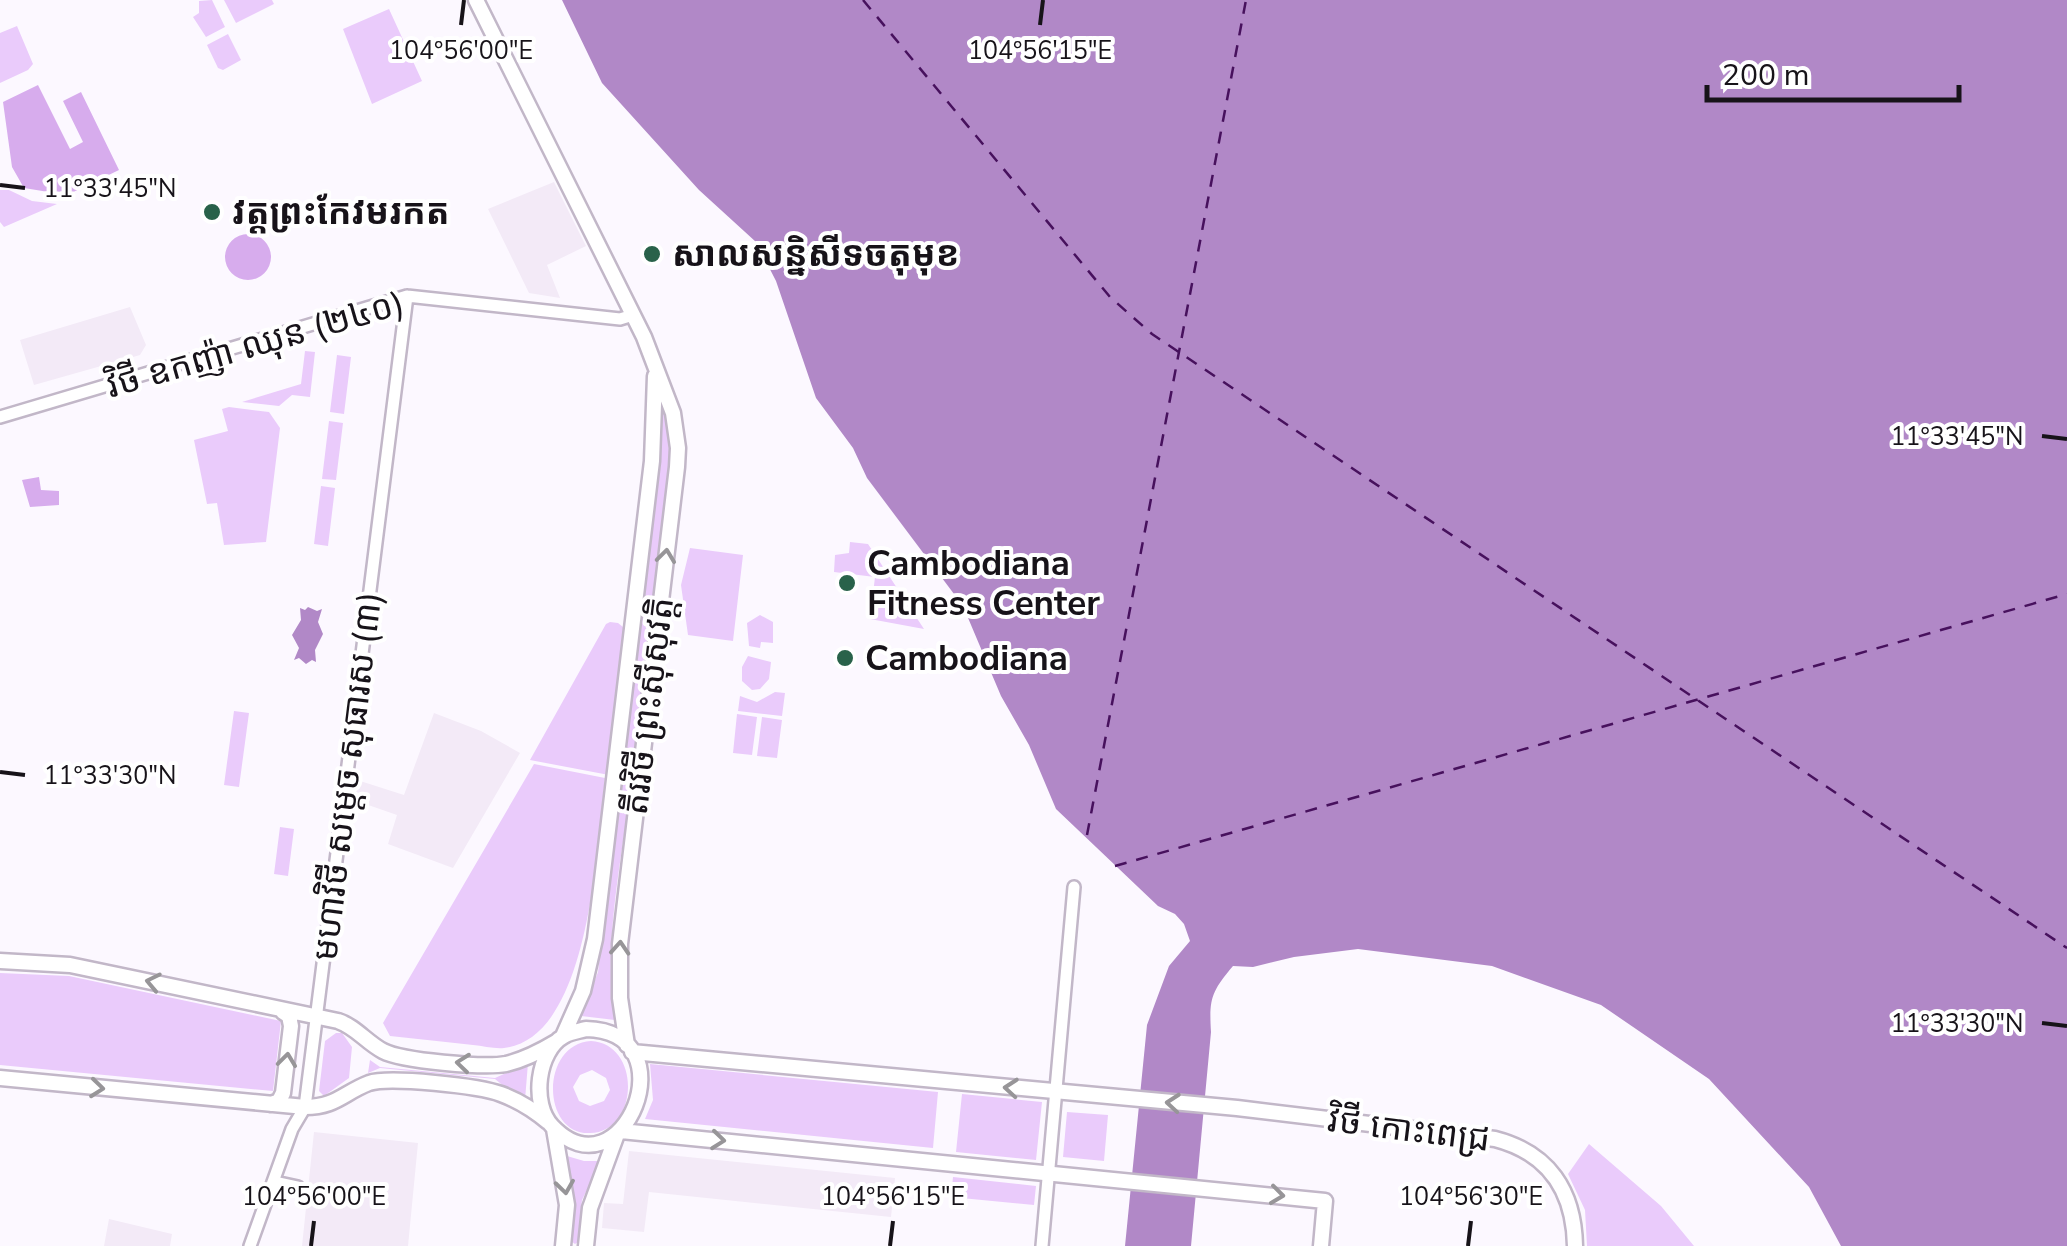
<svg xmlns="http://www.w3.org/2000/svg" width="2067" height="1246" font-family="'Nunito Sans','Noto Sans Khmer',sans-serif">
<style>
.built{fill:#f3eaf7}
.green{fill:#eacbfb;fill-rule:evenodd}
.forest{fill:#d7aced}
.water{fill:#b188c7}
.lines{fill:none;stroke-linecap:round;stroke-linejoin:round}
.ferry{stroke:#47115d;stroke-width:2.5;stroke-dasharray:12 10;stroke-linecap:butt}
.minor-casing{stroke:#c2b7c8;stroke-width:16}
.major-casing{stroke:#c2b7c8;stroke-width:19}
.minor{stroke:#fff;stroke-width:11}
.major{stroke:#fff;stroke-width:14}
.oneway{stroke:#979598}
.ticks{fill:none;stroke:#171319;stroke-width:4}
.poi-dot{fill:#29624a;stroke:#fff;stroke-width:4}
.labels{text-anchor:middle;stroke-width:8;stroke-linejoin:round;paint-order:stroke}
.poi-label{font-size:35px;font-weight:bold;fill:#171319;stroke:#fff;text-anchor:start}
.street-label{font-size:35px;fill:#171319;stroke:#fff}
.ticks-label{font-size:25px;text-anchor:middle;fill:#171319;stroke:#fff;stroke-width:8;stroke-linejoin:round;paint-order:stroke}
</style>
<rect width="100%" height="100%" fill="#fcf8ff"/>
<path class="built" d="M554,182l32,64 -39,19 13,33 -31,-5 -41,-84z
M130,307l16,38 -6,10 -106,30 -14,-45z
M434,713l47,18 39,22 -67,115 -65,-24 9,-29 -46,-16 6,-19 47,15z
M314,1132l104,11 -10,103h-106z
M629,1151l266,27 -4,39 -242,-25 -5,40 -42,-4 2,-25 19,1z
M109,1219l63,15 -2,12h-66z"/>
<path class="green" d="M212,0l13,27 -19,10 -13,-20 6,-4v-12z
M224,0h48l2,4 -38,19z
M389,9l33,72 -50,23 -29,-75z
M17,26l16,38 -5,6 -28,13v-50z
M228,34l13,26 -18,10 -5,-2 -11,-23z
M0,190h9l23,11 25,3 -53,23 -4,-5z
M305,351l10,1 -5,45 -18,-2 -13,11 -37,-4 59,-18z
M337,355l14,2 -7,57 -14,-2z
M661,400l6,15 5,36 -39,312 -10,-1 38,-301z
M229,407l40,5 11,16 -14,114 -42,3 -7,-42 -10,1 -13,-64 34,-9 -6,-22z
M329,421l14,2 -7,57 -14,-1z
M321,486l14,2 -7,58 -14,-2z
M850,542l18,2 56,85 -54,-10 5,-42 -41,-5 1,-17 14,-2z
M690,548l53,7 -10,86 -45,-6 -7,-50z
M760,615l13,7v21l-12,-1 -1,6 -11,-2 -2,-23z
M610,622l8,1 10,8 -19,144 -79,-15 76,-136z
M748,656l23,6 -2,17 -9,10 -8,1 -10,-9v-14z
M775,692l10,1 -3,23 -44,-5 2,-15 17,6z
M234,711l15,2 -10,74 -15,-2z
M737,714l20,3 -5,38 -19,-2z
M762,717l20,3 -5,38 -20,-2z
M534,764l71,14c-8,65 -14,260 -101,270 -9,1 -21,-2 -31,-3 -27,-3 -55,-6 -83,-9l-7,-13z
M621,777l11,1c-9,76 -30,166 -17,242l-34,-4 17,-44z
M280,827l14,2 -6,47 -14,-2z
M0,973l69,3 212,45 -8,70 -273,-26z
M336,1033h6l10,14 -3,31 -25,18 -5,-5 6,-50z
M591,1041c51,3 48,91 -1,92 -49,2 -50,-89 1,-92zM592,1070l14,8 4,12 -6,11 -14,5 -11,-5 -6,-14 7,-12z
M370,1060l10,7 115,11 33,-15 -3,37 -3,1 -27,-22 -115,-11 -12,5z
M650,1064l288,28 -5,56 -288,-29 8,-19z
M962,1094l80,8 -6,58 -80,-8z
M1067,1112l41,3 -4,46 -41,-4z
M1589,1144l72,62 33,40h-107l-2,-36 -17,-36z
M567,1156l17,5h17l-19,39 -4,42 -3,2 -4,-3 3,-42z
M953,1177l83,9 -2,19 -83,-8z"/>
<path class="forest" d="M38,85l32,64 13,-7 -20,-41 18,-9 38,78 -52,25 -43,-7 -12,-21 -9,-65z
M225 257a23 23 0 1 1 46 0a23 23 0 1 1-46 0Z
M39,477l2,13 18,1v14l-29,2 -8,-27z"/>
<path class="water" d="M562,0h1505v1246h-226l-32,-59 -100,-108 -108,-74 -109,-39 -134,-17 -64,8 -41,10 -20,-1c-22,26 -24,33 -22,66l-20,214h-66l22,-221 22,-59 21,-25 -6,-17 -9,-10 -17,-8 -102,-97 -27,-64 -28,-49 -38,-90 -96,-128 -14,-30 -37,-50 -40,-117 -20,-39 -57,-52 -97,-107z
M308,607l9,4 5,-2 -4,13 5,12 -8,16 1,12 -4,-2 -6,4 -7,-6 -5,2 5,-12 -7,-13 9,-15 -1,-12 5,2z"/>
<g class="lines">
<path class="ferry" d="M863,0l247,297 42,37 915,614
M1087,835l159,-835
M1115,866l952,-272"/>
<g class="minor-casing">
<path id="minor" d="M0,417l407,-121 213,23 13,-4
M275,1182l23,5
M250,1246l42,-117 13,-22 102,-811
M1042,1246l32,-359"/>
</g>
<g class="major-casing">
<path id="major" d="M476,0l168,337 29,76 5,35 -1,19 -57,477v54l7,47
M0,961l70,4 268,56c18,6 28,21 45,30 19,10 101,17 123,13 17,-4 35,-13 50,-22
M586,1029c106,2 36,171 -34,97 -21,-22 -15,-75 12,-90 6,-4 15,-5 22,-7z
M563,1036l20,-45 12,-52 57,-478 3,-85
M632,1052l605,56 258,31c54,14 79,52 80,107
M0,1078l305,29c31,0 38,-14 64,-24 20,-7 111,3 132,11 16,6 34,17 47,28
M271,1104l8,-3 4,-8 8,-67 -2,-10 -6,-4
M554,1129l13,76 -4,41
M621,1131l704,70 -4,45
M586,1246l4,-38 27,-74"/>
</g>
<use href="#minor" class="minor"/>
<use href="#major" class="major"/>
</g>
<defs><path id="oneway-chevron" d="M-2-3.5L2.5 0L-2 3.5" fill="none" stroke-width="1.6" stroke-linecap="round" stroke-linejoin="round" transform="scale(2.5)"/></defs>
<g class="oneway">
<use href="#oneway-chevron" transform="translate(666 556) rotate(-83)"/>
<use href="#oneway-chevron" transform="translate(620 948) rotate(-86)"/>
<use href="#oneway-chevron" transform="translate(153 982) rotate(-168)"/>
<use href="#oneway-chevron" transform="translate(287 1060) rotate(-83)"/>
<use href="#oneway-chevron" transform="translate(463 1063) rotate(-174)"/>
<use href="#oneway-chevron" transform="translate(97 1088) rotate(6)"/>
<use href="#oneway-chevron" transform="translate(1011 1088) rotate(-175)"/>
<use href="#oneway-chevron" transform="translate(1173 1103) rotate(-175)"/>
<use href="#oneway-chevron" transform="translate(718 1140) rotate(6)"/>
<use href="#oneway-chevron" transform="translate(565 1187) rotate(82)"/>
<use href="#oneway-chevron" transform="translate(1277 1195) rotate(7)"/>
</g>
<path class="ticks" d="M461,25l3,-25M1040,25l3,-25M0,185l25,3M2042,436l25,3M0,772l25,3M2042,1023l25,3M311,1246l3,-25M890,1246l3,-25M1468,1246l3,-25"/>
<g class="poi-dot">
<circle cx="212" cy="212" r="10"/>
<circle cx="652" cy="254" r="10"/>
<circle cx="847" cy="583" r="10"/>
<circle cx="845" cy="658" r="10"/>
</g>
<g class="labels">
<g class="poi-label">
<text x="232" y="224">វត្តព្រះកែវមរកត</text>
<text x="672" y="266">សាលសន្និសីទចតុមុខ</text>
<text x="867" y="575">Cambodiana<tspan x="867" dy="40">Fitness Center</tspan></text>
<text x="865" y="670">Cambodiana</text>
</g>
<g class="street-label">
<text transform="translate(255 344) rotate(-16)" y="12">វិថី ឧកញ៉ា ឈុន (២៤០)</text>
<text transform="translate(648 706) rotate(-83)" y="12">តីរវិថី ព្រះស៊ីសុវត្តិ</text>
<text transform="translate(347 776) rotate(-83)" y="12">មហាវិថី សម្តេច សុធារស (៣)</text>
<text transform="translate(1409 1129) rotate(7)" y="12">វិថី កោះពេជ្រ</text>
</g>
</g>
<g class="ticks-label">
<text x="461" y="59">104°56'00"E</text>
<text x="1040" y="59">104°56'15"E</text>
<text x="110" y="197">11°33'45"N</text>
<text x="1957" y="445">11°33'45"N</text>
<text x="110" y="784">11°33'30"N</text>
<text x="1957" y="1032">11°33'30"N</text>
<text x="314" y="1205">104°56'00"E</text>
<text x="893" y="1205">104°56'15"E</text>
<text x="1471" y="1205">104°56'30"E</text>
</g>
<path d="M1707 85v15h252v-15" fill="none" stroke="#171319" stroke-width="5"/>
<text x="1722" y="85" font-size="30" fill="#171319" stroke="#ffffff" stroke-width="8" paint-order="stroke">200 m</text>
</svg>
